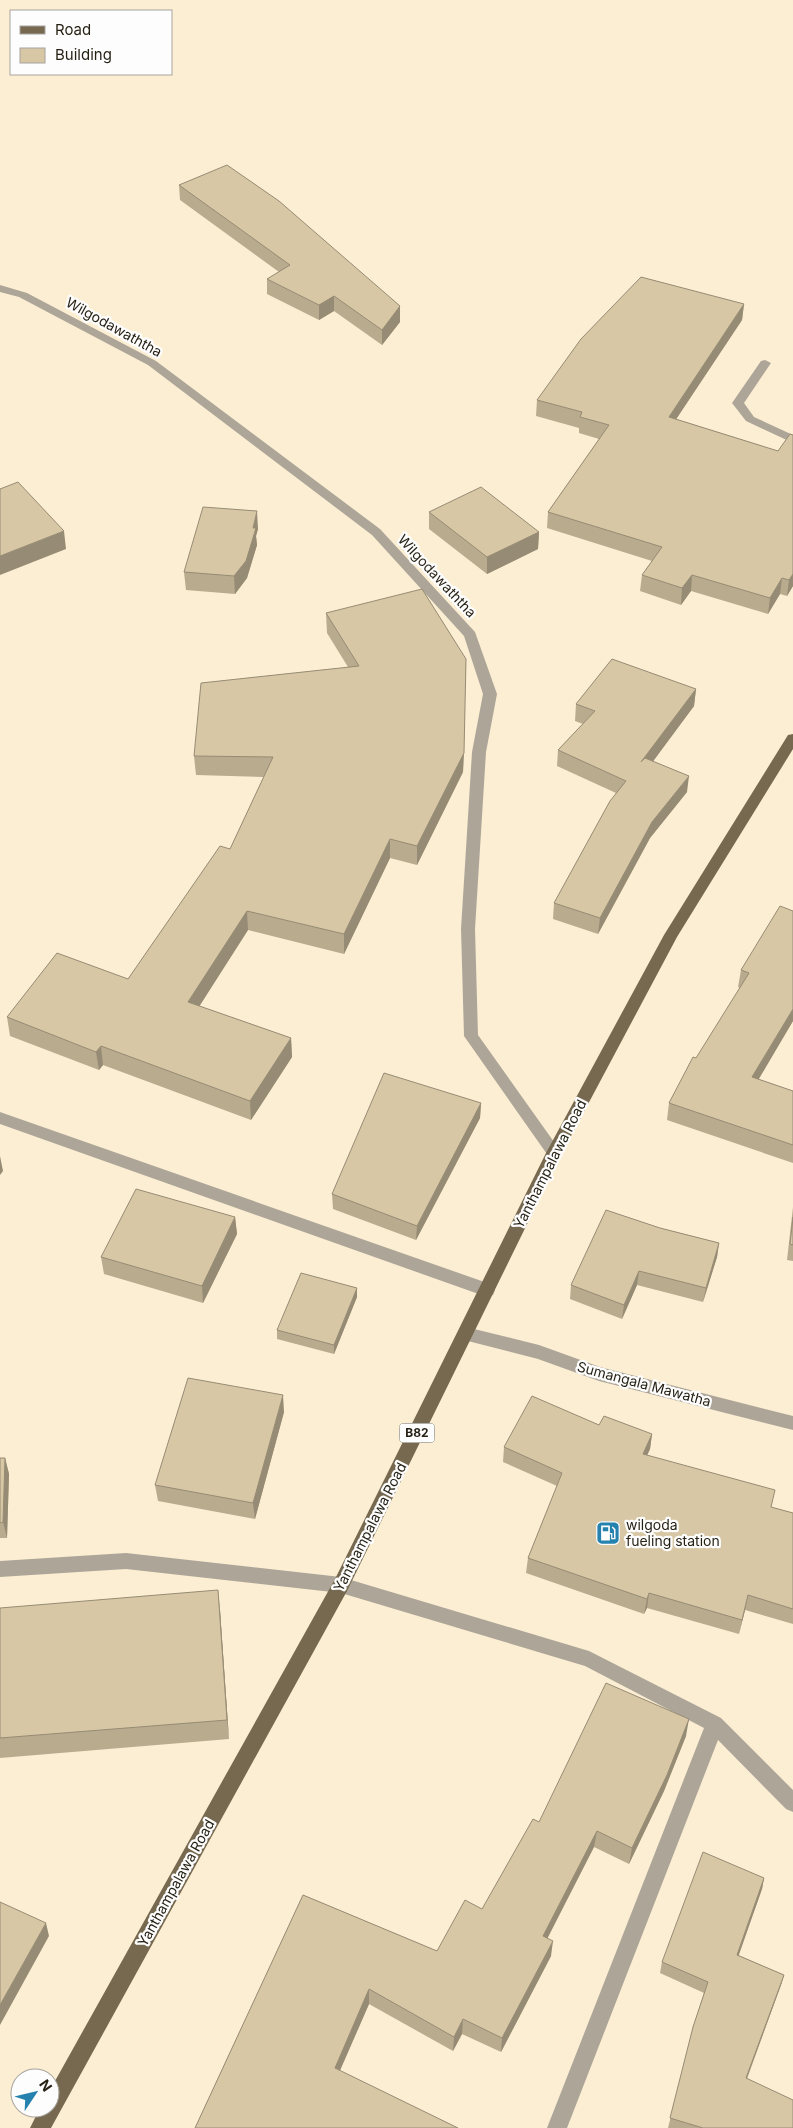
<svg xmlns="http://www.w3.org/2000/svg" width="793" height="2128" font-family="Inter,sans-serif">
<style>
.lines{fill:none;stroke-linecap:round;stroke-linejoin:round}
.street{fill:#ada698;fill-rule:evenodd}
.primary{fill:#766950;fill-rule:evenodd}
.wall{fill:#b9ab8e}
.shaded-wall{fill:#968b74}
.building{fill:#d7c7a5;stroke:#968b74}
.labels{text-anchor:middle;stroke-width:4.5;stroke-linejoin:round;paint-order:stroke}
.shield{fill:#fdfdfd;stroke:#666258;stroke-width:1}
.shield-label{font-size:12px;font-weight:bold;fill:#251f12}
.street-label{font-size:14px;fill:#251f12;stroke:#fdfdfd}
.poi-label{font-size:14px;fill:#251f12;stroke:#fdfdfd;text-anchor:start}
</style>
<rect width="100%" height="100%" fill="#fceed3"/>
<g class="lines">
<path class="street" d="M0,285l27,8 129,68 224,168 95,103 22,62 -11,58 -11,177 3,106 81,114 3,4 -3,4 -5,2 -5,-2 -85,-121 -3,-107 11,-177 11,-58 -19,-58 -92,-101 -224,-170 -129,-68 -19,-5z
M765,360l6,3 -27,40 10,14 39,18v8l-47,-22 -14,-18 29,-42z
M0,1112l493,173 2,5 -2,5 -6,2 -487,-173z
M466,1327l73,18 61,22 193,49v14l-194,-49 -61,-22 -78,-20 -2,-5 2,-5z
M126,1553l215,24 248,74 132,67 72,72v22l-7,-3 -68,-69 -151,388h-20l157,-400 -119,-62 -244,-73 -215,-24 -126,8v-16z"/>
<path class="primary" d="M793,734v15l-116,188 -115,216 -215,438 -296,537h-21l10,-20h10v-18l285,-511 211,-426 118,-218 124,-200z"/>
</g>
<path class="wall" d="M179,185l221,121v16l-18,23 -48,-34 -15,9 -52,-26v-15l12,-7 -99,-72z
M744,304l-2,16 -66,99 102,32 15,-16v151l-6,10 -7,-2 -12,20 -77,-23 -10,14 -41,-14 2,-16 10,-14 -105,-33 1,-16 51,-73 -20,-6v-5l-43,-12 1,-16z
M429,512l110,20 -1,17 -51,25 -58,-45z
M258,529l-2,7 1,9 -10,33 -12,16 -49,-4 -2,-18z
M326,613l140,46 -3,113 -46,93 -27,-7 -46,96 -96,-24 -49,76 92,32 1,19 -41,63 -148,-55 -4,5 -89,-34 -3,-19 121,-38 102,-130 34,-72 -68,-2 -2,-19 154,-89 -21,-34z
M696,689l-2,17 -41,55 34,31 -37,46 -52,96 -45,-15 1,-16 62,-110 -59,-27 1,-16 25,-26 -8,-3 1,-17z
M793,911v110l-35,58 35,12v72l-126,-43 2,-17 71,-115 -2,-1 3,-17z
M481,1103l-1,15 -64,122 -83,-31 -1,-15z
M793,1207v54l-6,-1z
M235,1217l2,17 -34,69 -99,-29 -3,-17z
M660,1228l59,15 -2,14 -14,45 -66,-17 -15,34 -52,-20 1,-14z
M357,1288v9l-23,57 -57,-15v-9z
M284,1412l-29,107 -97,-18 -3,-16z
M652,1434l-2,15 -3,6 124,52 22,6v111l-48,-14 -6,24 -92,-26 -3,6 -118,-41 2,-15 29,-72 -54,-24 1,-15z
M0,1458h5l4,16 -2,64h-7z
M0,1608l220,2 9,129 -229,19z
M686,1736l-22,55 -35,73 -35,-17 -47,91 4,18 -50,96 -39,-18 -9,17 -84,-47 -29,66 -145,58 108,-233 134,56 45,-42 57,-87z
M764,1878l-2,11 -24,66 46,20 -3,10 -34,94 46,49h-125l25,-101 11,-34 -44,-20 2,-11z"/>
<path class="shaded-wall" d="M334,296v15l-15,9v-15z
M744,304l-2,16 -75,113 2,-16z
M400,306v16l-18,23v-15z
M257,511l1,18 -2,7 1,9 -10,33 -12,16 -1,-18 19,-48z
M64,531l2,18 -66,26v-19z
M539,532l-1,17 -51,25v-17z
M793,574v12l-6,10 2,-16z
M692,575l-1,16 -10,14 1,-17z
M782,578l-2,16 -12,20 2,-16z
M696,689l-2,17 -54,73 1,-17z
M464,753l-1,19 -46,93v-19z
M689,776l-2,16 -37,46 -52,96 2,-16 52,-96z
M390,839v19l-46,96v-20z
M247,911l1,19 -58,91 -2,-19z
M793,1009v12l-43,73 2,-17z
M291,1038l1,19 -41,63 -1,-19z
M101,1046l2,19 -4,5 -3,-18z
M481,1103l-1,15 -64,122 1,-14z
M0,1156l3,15 -3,4z
M235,1217l2,17 -34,69 -1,-17z
M719,1243l-2,14 -14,45 3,-14z
M639,1271l-2,14 -15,34 2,-14z
M357,1288v9l-23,57v-9z
M283,1395l1,17 -29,107 -2,-16z
M652,1434l-2,15 -9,20 2,-15z
M5,1458l4,16 -2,64 -4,-16z
M218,1590l2,20 9,129 -2,-19z
M649,1593l-2,15 -3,6 3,-15z
M748,1595l-3,15 -6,24 3,-14z
M689,1719l-3,17 -22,55 -35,73 3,-16z
M597,1831l-3,16 -53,104 2,-15z
M764,1878l-2,11 -27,77 2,-11z
M46,1923l3,13 -49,89v-20z
M553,1941l-2,15 -50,96 1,-14z
M784,1975l-3,10 -38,103 3,-10z
M369,1989v15l-34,78v-14z
M463,2019l-1,15 -9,17 1,-14z"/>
<path class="building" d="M227,165l52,36 121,105 -18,24 -48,-34 -15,9 -52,-26 23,-14 -111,-80z
M641,277l103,27 -75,113 109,34 12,-17 3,1v139l-4,6 -7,-2 -12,20 -78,-23 -10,13 -40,-13 20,-28 -114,-35 61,-87 -29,-8 2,-5 -45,-12 44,-61z
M18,482l46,49 -64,25v-67z
M481,487l58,45 -52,25 -58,-45z
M203,507l54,4 -4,17h3l-10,33 -12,15 -50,-4z
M422,589l44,70 -2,94 -47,93 -27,-7 -46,95 -97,-23 -59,91 103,36 -41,63 -149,-55 -5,6 -89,-35 50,-64 71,26 92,-133 10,3 43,-92 -79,-1 7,-73 158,-17 -33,-53z
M612,659l84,30 -55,73 4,-4 44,18 -37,46 -52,96 -46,-15 56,-102 16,-20 -68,-31 37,-39 -19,-7z
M780,906l13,5v98l-41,68 41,14v54l-124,-42 24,-46 3,1 53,-85 -8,-3z
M384,1073l97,30 -64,123 -85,-32z
M136,1189l99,28 -33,69 -101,-29z
M606,1210l54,18 59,15 -13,45 -67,-17 -15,34 -53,-20z
M793,1217v28l-3,-1z
M301,1273l56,15 -23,57 -57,-15z
M188,1378l95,17 -30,108 -98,-18z
M532,1396l67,29 5,-9 48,18 -9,20 132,36 -4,17 22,6v96l-45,-14 -6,25 -93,-27 -2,6 -119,-41 34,-85 -58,-26z
M0,1458h5l-2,64 -3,1z
M218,1590l9,130 -227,18v-130z
M606,1683l83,36 -22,56 -35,73 -35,-17 -54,105 10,5 -51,97 -39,-19 -9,18 -85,-48 -34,79 123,60h-263l108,-233 134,56 28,-51 17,9 51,-90 6,3z
M703,1852l61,26 -27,77 47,20 -38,103 47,22v28h-90l-33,-10 23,-91 15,-45 -46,-20z
M0,1902l46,21 -46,82z"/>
<defs>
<g id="fuel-square" transform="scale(1.25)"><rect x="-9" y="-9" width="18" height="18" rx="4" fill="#2582af" stroke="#fdfdfd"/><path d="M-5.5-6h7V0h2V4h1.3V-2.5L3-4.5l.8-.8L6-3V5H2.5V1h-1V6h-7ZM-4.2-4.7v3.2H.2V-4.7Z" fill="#fff"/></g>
</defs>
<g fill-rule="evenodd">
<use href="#fuel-square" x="608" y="1533"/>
</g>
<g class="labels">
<rect class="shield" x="399.5" y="1423.5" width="35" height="19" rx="4"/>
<g class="shield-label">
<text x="417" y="1437">B82</text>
</g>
<g class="street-label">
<text transform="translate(114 327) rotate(29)" y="5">Wilgodawaththa</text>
<text transform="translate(437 576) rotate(47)" y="5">Wilgodawaththa</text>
<text transform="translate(550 1164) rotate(-63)" y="5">Yanthampalawa Road</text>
<text transform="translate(644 1384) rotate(15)" y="5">Sumangala Mawatha</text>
<text transform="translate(370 1527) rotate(-63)" y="5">Yanthampalawa Road</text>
<text transform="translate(176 1883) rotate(-61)" y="5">Yanthampalawa Road</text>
</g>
<g class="poi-label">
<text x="626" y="1530">wilgoda<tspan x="626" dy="16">fueling station</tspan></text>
</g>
</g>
<rect x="10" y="10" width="162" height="65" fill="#fdfdfd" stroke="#a7a49f"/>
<rect x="20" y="26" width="25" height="8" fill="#766950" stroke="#a7a49f"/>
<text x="55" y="35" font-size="15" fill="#251f12">Road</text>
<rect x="20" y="48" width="25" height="15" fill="#d7c7a5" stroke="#a7a49f"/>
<text x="55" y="60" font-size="15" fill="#251f12">Building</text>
<g transform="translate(35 2093) rotate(55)"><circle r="24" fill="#fdfdfd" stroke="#a7a49f"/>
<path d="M0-4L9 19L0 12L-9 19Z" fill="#2582af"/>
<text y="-8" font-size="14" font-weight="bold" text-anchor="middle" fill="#251f12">N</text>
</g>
</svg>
